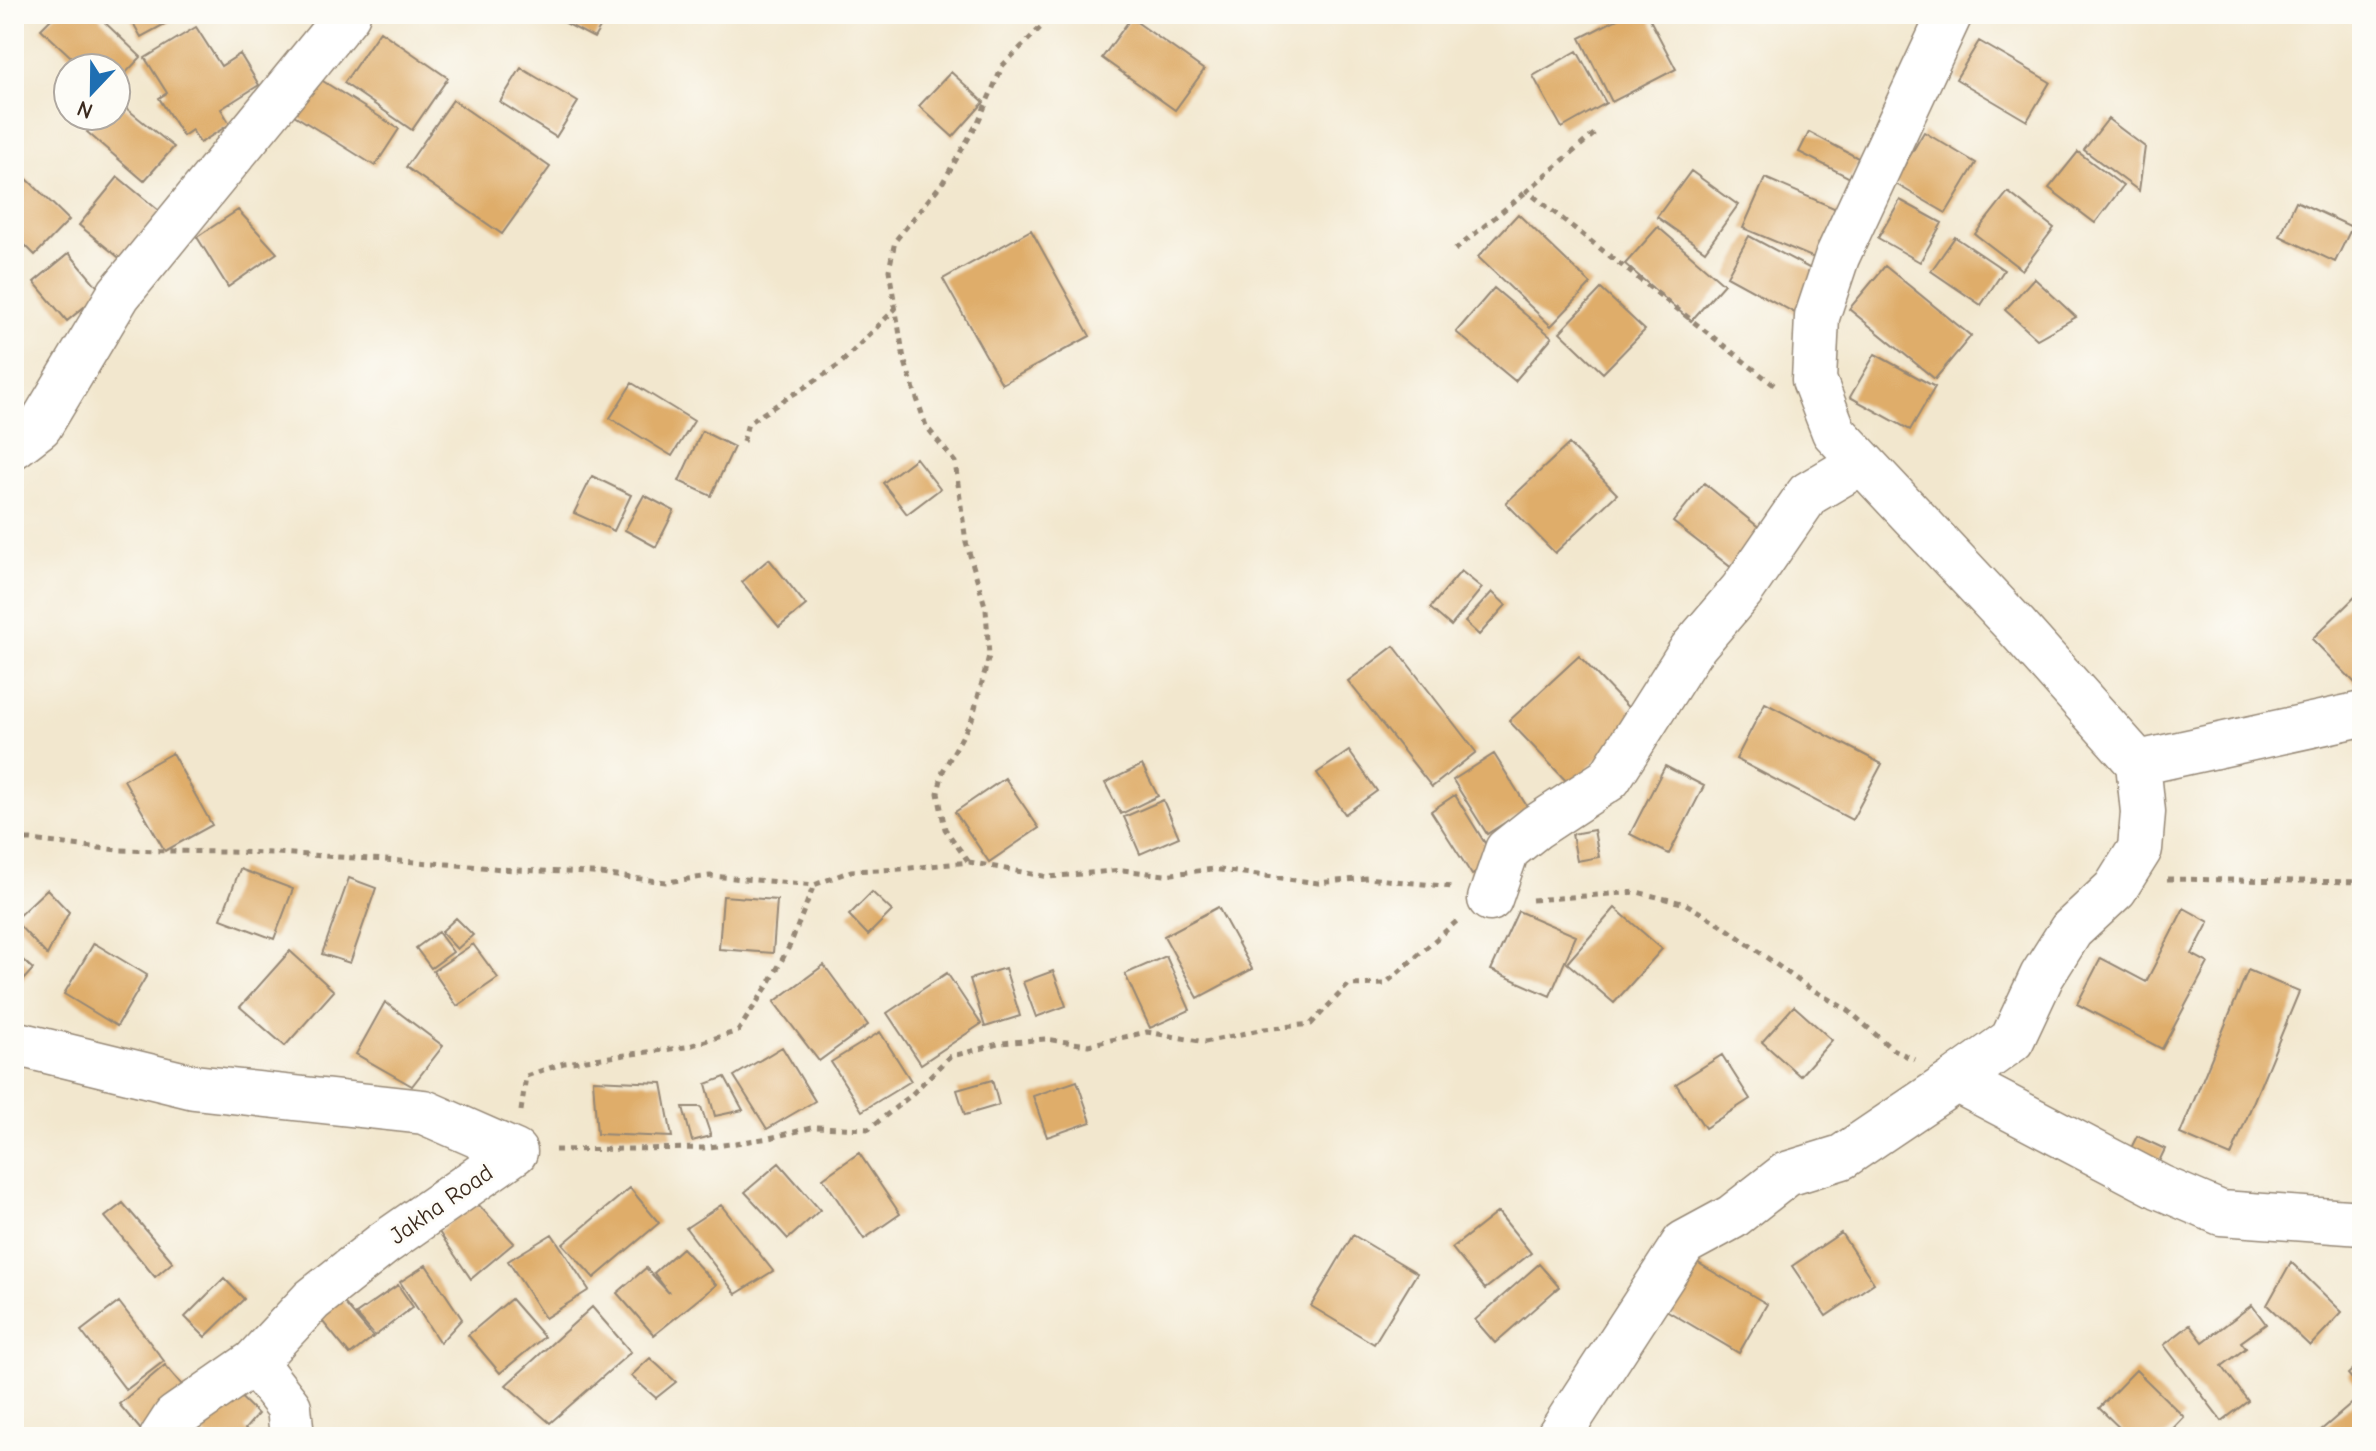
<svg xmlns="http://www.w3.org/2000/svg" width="2376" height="1451" font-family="'Comic Neue',sans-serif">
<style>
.building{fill:#dfad6b}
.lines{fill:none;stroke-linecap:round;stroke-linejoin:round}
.street-casing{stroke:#968876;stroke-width:47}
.path{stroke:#968876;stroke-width:5;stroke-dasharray:6 6;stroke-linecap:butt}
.street{stroke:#fff;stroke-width:44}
.labels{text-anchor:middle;stroke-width:6;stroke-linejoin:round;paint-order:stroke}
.street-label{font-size:24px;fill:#3b2a1e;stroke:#fdfcf7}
</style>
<rect width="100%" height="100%" fill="#fdfcf7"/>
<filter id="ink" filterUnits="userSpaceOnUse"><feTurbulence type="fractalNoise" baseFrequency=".0125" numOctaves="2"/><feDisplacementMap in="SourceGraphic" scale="16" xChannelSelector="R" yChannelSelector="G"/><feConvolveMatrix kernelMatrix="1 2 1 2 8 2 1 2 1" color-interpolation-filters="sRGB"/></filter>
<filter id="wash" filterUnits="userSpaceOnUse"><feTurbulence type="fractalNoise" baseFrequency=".006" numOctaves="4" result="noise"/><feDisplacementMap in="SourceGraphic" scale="32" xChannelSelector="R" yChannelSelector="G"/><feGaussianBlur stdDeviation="1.8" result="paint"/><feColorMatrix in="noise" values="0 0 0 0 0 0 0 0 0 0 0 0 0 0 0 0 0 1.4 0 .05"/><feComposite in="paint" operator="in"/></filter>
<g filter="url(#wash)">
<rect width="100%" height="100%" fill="#f2e7ce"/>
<g id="blocks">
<path class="building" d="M56,14h40l45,43 -25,26v-15h-33l-42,-39z
M128,14h55l-42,23z
M561,14h43l3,2 -13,22 -36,-19z
M1627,14h20l29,55 -64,33 -32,-64z
M1131,18l73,52 -29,40 -73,-52z
M196,27l25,39 19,-12 19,31 -38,24 9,15 -30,19 -8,-13 -9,6 -24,-38 8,-5 -22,-35z
M380,31l68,47 -36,52 -68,-47z
M1979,41l71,41 -23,39 -71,-42z
M1577,51l29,52 -44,25 -29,-52z
M521,68l57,34 -22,35 -56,-35z
M951,72l33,30 -31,35 -34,-31z
M318,78l81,51 -24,37 -81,-51z
M116,100l58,47 -30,34 -57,-49 16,-16h13z
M453,100l97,67 -48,67 -96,-67z
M2108,119l37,28 -6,44 -55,-41z
M1809,132l51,27 -10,19 -51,-26z
M1924,132l52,31 -30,50 -52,-30z
M2078,152l45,34 -28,37 -46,-35z
M1691,171l47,34 -33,46 -48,-34z
M118,177l51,42 -41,46 -49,-40z
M26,178l43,42 -34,35 -21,-21v-44z
M1765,178l76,33 -22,49 -76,-32z
M2008,192l46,36 -32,42 -47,-36z
M1900,200l42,23 -22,39 -42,-24z
M2296,201l56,26 -17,35 -55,-26z
M238,210l39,43 -49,34 -31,-50z
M1518,214l73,70 -40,42 -73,-69z
M1658,227l66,57 -33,37 -66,-57z
M1031,230l59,106 -88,48 -59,-105z
M1749,236l75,40 -22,41 -75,-41z
M1955,237l49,33 -23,35 -50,-34z
M69,253l33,39 -35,29 -33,-39z
M1885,266l86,70 -36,43 -86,-70z
M2034,278l42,39 -39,22 -32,-29z
M1494,288l58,49 -37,44 -59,-49z
M1601,289l44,41 -42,43 -43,-41z
M1875,354l60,33 -25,43 -60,-33z
M632,383l62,38 -22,35 -62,-38z
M702,431l32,16 -23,49 -32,-15z
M1569,444l48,50 -62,59 -49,-50z
M916,458l24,31 -33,25 -24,-31z
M592,476l39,19 -17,36 -40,-18z
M1704,483l68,55 -30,38 -69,-54z
M644,495l30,16 -18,36 -31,-17z
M769,559l37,46 -27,22 -37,-45z
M1461,571l21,17 -31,38 -21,-18z
M2362,590v100l-50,-51z
M1492,592l14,13 -27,30 -14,-13z
M1394,646l82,106 -44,35 -84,-106z
M1579,656l61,64 -70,65 -61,-64z
M1765,703l117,61 -30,56 -116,-61z
M1349,751l28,40 -32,23 -28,-41z
M172,753l40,72 -47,26 -41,-71z
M1494,754l34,54 -41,26 -34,-54z
M1142,765l16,31 -37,18 -16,-31z
M1665,766l39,20 -35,68 -39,-20z
M1005,778l34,50 -50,34 -34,-50z
M1455,795l41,66 -24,14 -41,-64z
M1163,800l16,37 -39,17 -16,-37z
M1594,830l5,27 -22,4 -5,-27z
M240,869l53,20 -19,50 -53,-20z
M349,878l27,10 -26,75 -28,-9z
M47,889l22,23 -22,43 -33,-35z
M872,892l20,19 -24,24 -19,-20z
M723,896l54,4 -4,53 -54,-4z
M1218,907l34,62 -54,29 -34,-62z
M1615,908l47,41 -48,54 -47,-40z
M2184,908l25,14 -17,32 16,9 -46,86 -85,-45 24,-46 45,24z
M1518,911l58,25 -26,60 -59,-26z
M456,918l17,17 -16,14 -16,-17z
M438,932l15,20 -22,16 -15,-20z
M94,943l53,32 -30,51 -53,-32z
M473,944l25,34 -41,28 -24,-35z
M290,951l44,40 -49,55 -45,-39z
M14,952l19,17 -19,21z
M1166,956l24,54 -40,18 -25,-54z
M824,965l44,60 -49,36 -45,-59z
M1005,968l15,48 -35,11 -15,-48z
M2248,970l51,22 -68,164 -51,-22z
M1053,971l13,35 -30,11 -13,-35z
M947,973l34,51 -60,40 -34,-51z
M385,1002l58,44 -31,40 -56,-32z
M1794,1006l38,34 -32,36 -38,-34z
M880,1032l31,49 -49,30 -31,-49z
M782,1047l33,54 -48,28 -33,-53z
M1722,1055l28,44 -45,29 -29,-44z
M725,1077l18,33 -28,6 -9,-32z
M593,1080l69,3 10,54 -75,-3z
M992,1080l7,25 -34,10 -8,-25z
M1077,1081l14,41 -44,15 -14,-41z
M683,1107h18l10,29 -19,5z
M2137,1136l28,13 -12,25 -28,-14z
M859,1153l41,61 -36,25 -41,-61z
M779,1163l41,47 -32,29 -43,-47z
M630,1188l29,35 -65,55 -31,-34z
M475,1201l39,42 -43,36 -32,-47z
M123,1203l50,59 -18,15 -50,-60z
M721,1205l52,66 -37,23 -50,-66z
M1498,1212l33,41 -46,36 -33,-41z
M1841,1233l33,50 -48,33 -34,-50z
M552,1234l37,56 -44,28 -37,-57z
M1353,1235l64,38 -43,71 -63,-38z
M682,1248l34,37 -62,50 -37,-42 29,-25 23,25 -15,-20z
M1695,1261l72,43 -28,49 -73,-43z
M2291,1262l51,50 -32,34 -43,-41z
M1539,1264l20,23 -64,56 -20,-23z
M426,1265l36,54 -22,24 -40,-61z
M224,1278l20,21 -39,38 -20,-20z
M398,1285l15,22 -38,29 -19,-22z
M340,1298l33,39 -23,18 -32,-39z
M511,1299l33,38 -44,36 -32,-38z
M119,1302l45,59 -38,29 -45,-59z
M2252,1305l14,19 -25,18 5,6 -24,18 26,35 -26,20 -58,-76 26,-20 13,17z
M592,1307l39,45 -81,71 -44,-38z
M650,1358l26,24 -20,16 -25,-22z
M2362,1361v30l-14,-17z
M165,1365l23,27 -47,38 -22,-26z
M2136,1370l48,47 -19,20h-36l-30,-29z
M220,1377l38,37 -13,15 8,8h-46l-23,-23z
M2362,1395v42h-49z"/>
</g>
</g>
<g filter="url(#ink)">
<use href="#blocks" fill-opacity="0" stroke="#968876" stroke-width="2"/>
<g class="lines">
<g class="street-casing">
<path id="street" d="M1950,14l-113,243 -20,60 -3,63 20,52 181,193 123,138 5,49 -3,37 -25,40 -44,41 -29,46 -30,64 -56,40
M14,446l26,-20 79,-132 229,-280
M2138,763l224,-49
M1490,899l17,-49 29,-23 73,-48 82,-129 51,-60 66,-96 54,-32
M14,1043l180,44 230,25 91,40 -132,92 -71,56 -58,62 -79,55 -13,20
M254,1362l35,45 3,30
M1558,1437l126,-194 48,-26 55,-43 55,-17 114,-77 204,107 61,26 141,10"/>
</g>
<path class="path" d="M1594,134l-67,57 247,194
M1455,250l72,-59
M743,442l5,-19 90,-57 58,-58
M14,840h17l86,10 160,3 170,11 67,6 78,3 74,9 44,-6 104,9 37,-14 50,-2 68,-7 79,15 74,-7 43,5 48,-6 105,14 49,-5 85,9
M968,861l-23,-32 -7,-36 5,-22 29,-52 17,-63 -3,-47 -20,-67 -11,-80 -29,-36 -22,-67 -15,-89 6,-29 48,-59 35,-60 25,-57 51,-51
M2167,879l195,3
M1532,900l105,-8 49,12 40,24 80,58 43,25 43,38 23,11
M521,1111l5,-35 38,-13 122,-16 52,-16 32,-49 20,-37 24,-60
M555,1150l148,-2 66,-10 46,-11 54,2 40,-32 40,-40 53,-14 43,-4 43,6 59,-13 58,10 59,-13 47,-5 37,-39 37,-1 72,-63"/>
<use href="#street" class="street"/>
</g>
</g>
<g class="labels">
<g class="street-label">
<text transform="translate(441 1204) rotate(-35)" y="8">Jakha Road</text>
</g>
</g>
<rect width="2376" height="1451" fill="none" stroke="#fdfcf7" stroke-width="48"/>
<g transform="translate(92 92) rotate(202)"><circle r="38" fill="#fdfcf7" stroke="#afa8a0" stroke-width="2"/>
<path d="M0-6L14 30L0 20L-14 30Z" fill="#1f6fb2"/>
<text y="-12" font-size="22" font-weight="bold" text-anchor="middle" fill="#3b2a1e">N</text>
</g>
</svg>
